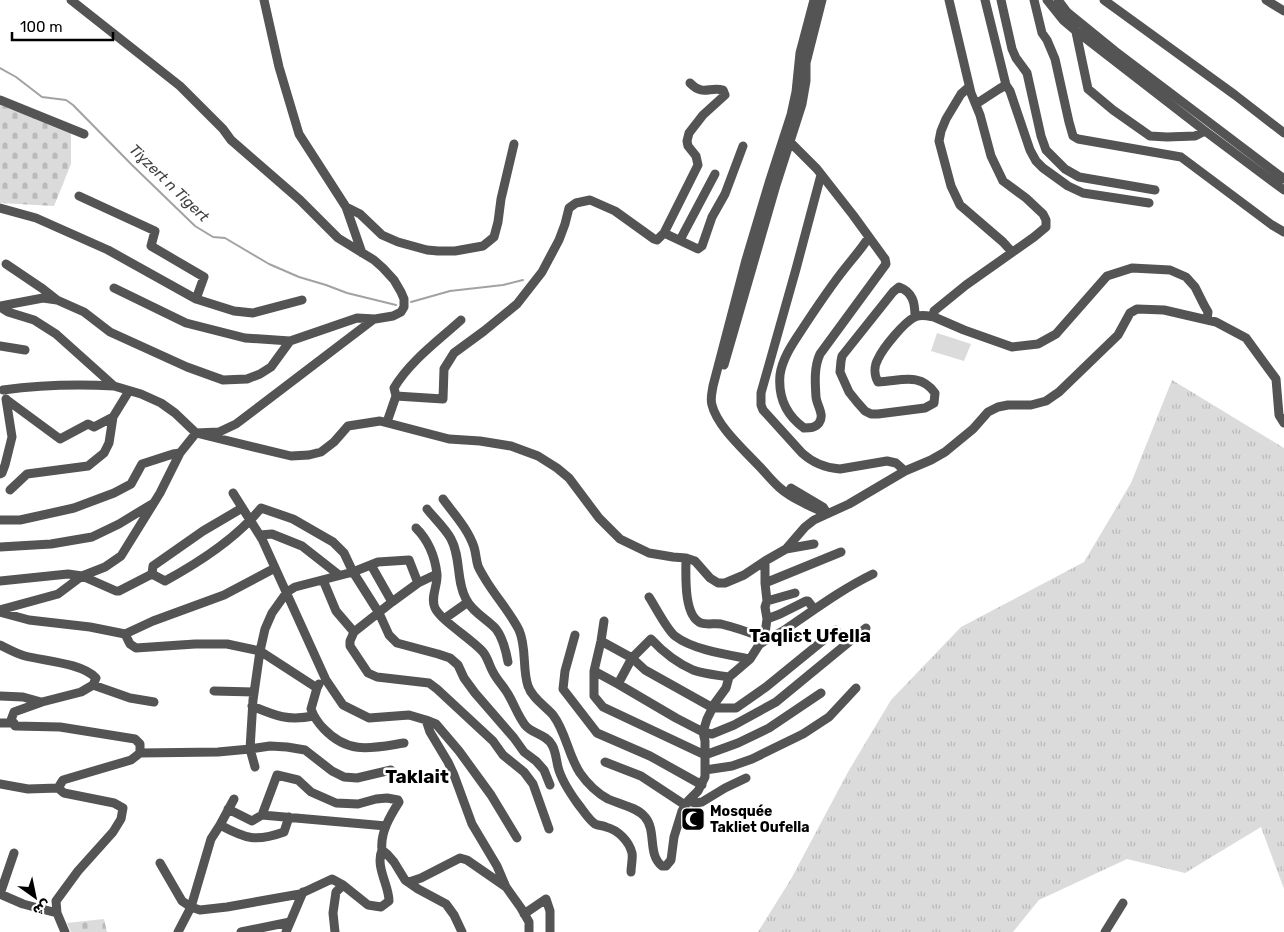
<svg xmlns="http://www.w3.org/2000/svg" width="1284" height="932" font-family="Rubik,Cairo,sans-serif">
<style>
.grass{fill:url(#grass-tufts)}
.cemetery{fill:url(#cemetery-stones)}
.garden{fill:#dbdbdb}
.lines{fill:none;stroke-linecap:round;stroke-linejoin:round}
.stream{stroke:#a2a2a2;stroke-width:2}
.minor{stroke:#545454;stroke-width:9}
.labels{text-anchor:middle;stroke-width:5;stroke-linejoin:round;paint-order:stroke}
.poi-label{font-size:14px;font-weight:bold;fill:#000;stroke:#fff;text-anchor:start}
.water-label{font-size:15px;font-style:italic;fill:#434343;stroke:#fff}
.district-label{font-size:19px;font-weight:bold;fill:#000;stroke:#fff}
</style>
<defs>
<pattern id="grass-tufts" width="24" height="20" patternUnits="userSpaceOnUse" patternTransform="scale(1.25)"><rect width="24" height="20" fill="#dbdbdb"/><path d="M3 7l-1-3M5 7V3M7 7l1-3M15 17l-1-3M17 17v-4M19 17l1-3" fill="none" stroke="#bababa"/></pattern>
<pattern id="cemetery-stones" width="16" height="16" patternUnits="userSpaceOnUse" patternTransform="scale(1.25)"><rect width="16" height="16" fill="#dbdbdb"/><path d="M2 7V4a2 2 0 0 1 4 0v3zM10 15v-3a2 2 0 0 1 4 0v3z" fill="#bababa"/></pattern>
</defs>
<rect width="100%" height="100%" fill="#fff"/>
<path class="grass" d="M1172,380l112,68v441l-23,-62 -76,46 -58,-14 -88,41 -26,32h-255l33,-53 57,-107 43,-72 70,-73 123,-65 47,-79z"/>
<path class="cemetery" d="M0,105l71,26v33l-17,42 -54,-3z
M104,919l3,13h-36l-4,-9z"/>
<path class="garden" d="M937,333l34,11 -7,17 -33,-10z"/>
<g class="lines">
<path class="stream" d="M0,68l16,9 26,20 24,3 7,5 59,60 63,61 18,11 12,1 44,26 30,13 27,8 21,8 49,12
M411,302l39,-11 53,-6 20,-5"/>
<path class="minor" d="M71,0l109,86 43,43 8,11 69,60 38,38 36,22 9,8 11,12 7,12 3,7v8l-3,5 -8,4 -18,3 -18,-1 -67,23 -45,-3 -59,-15 -72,-35
M264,0l15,67 20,67 47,73 16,46
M814,0l-14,53 -4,39 -5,23 -22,68 -23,77 -33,126c-1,7 -3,13 -1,19 5,21 32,45 47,61 7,7 13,15 21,22 10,9 34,21 47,25
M949,0l22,93 9,22 11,41 12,25 23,17 17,16 3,6v7l-12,10 -68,48 -32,26v6l30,13 48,17 26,-3 18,-10 51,-58 25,-8 38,2 16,7 9,10 9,18 4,7 -1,8
M985,0l21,85 4,6 20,59 6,11 7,7 25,18 15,7 66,10
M1001,0l11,49 4,9 11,15 14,63 5,14 19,19 14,8 76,13
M1034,0l8,33 5,7 8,19 14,63 4,14 5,3 103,18 91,68 12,7
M1047,0l16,20 13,11 129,100 79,59
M1058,0l9,12 48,39 169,128
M1104,0l131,95 49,38
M1266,0l18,11
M1076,32l12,57 25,21 37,26 17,1 28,-1 10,-5
M969,87l-8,7 -15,25 -5,12 -2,10 12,45 9,19 43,37 9,10
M0,100l84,34
M976,104l23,-15 7,-4
M784,136l33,33 36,46 32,44 1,5 -66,90c-6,13 -5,28 -4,43 1,9 9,18 3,26 -4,5 -9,5 -15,5 -18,-13 -26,-30 -24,-53 2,-15 11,-29 19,-41 15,-23 30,-46 47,-67 8,-10 16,-19 23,-30
M821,175l-25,94 -35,124v12l2,5 39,43c11,10 22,15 38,16l47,-8 9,2 9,8
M79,196l76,35 -4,15 53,31 -8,22
M346,207l14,7 22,21 16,7 29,8 11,1h17l28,-5 11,-9 4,-15 3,-23 13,-55
M0,208l36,10 72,32 88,49 38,12 19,2 49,-13
M664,233l34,16 4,-3 10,-29 13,-23 18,-48
M680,240l35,-66
M6,264l37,25 14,11
M0,306l43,-8 14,2 27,12 26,20 77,35 36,13 24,-1 13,-5 11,-7 19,-26
M0,307l8,5 26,8 22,14 58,52 27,8 20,9 14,10 21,20 95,23 18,-1 12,-3 13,-10 14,-16 32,-5 69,18 31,2 31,5 27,10 19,12 12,10 30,40 21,21 29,14 24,4 13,1 9,3 15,17 8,5h7l19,-8 21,-14 21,-12 19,-22 9,-7 35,-16 56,-33 26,-11 14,-8 28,-23 15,-17 10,-5 10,-2h23l15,-4 13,-9 59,-57 12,-22 7,-4 27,1 52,12 30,16 30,41 3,36 5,8
M915,317c0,-14 -2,-25 -16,-30l-6,5 -51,64 -1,5 -1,11 9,20 8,10 8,9 6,3h7l47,-6 9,-5 1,-10c-15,-21 -34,-12 -57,-11 -4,-7 -4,-16 0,-23 5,-11 26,-37 37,-42 6,-3 13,-1 19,0
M0,346l25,4
M724,365l52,-180 26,-81 4,-23v-18l16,-63
M3,390c37,-5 74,-6 111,-4
M396,396l-2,-8c16,-27 44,-47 67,-68
M7,400l53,39 28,-15 6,3 19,-10 -4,26 -5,10 -16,13 -61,8 -17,16
M113,417l16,-26
M387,422l9,-26 47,3 1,-30 10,-16 30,-22 33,-27 25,-32 17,-32 6,-16 4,-16 7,-5 14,-3 25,11 39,28 3,1 7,-7 34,-68 -2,-9 -8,-10 -1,-5 2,-8 14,-18 22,-20 -2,-5c-14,-4 -19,7 -33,-7
M0,474l2,-1 3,-8 7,-28 -6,-38
M791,488l32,19 4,6
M233,493l29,46 64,141 17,25 26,13 40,-3 17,5
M443,499c11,15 25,30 31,48 2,6 2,13 4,19 2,5 6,11 9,16 10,16 24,32 32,48 8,18 3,38 9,56 4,12 17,20 25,29 13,17 15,40 27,58 7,10 17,20 28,26 11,5 29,8 37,18 12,14 2,37 17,49h4l5,-6 3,-23 8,-26 6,-10 10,-10 7,-14v-36l-2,-9 4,-13 8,-16 11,-15 3,-11 21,-18 9,-14 -1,-9c-12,-5 -25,-9 -37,-12 -6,-1 -14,1 -20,-1 -18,-7 -15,-50 -15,-65
M427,509c7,9 19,20 24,30 10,18 5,42 15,60 6,13 21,20 30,30 7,9 10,22 12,33
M1,520h19l54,-12 40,-15 17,-9 11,-20 31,-10 7,-1
M416,528c12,12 19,29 21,46
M260,535l12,-1 30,12 37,29
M0,547l51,-3 41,-7 27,-13 33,-20
M786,549l28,-5
M371,565l21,37
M275,568l-51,27 -71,26 -28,13 5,10 6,4 59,-4h32l33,7 57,37
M152,574l1,-8 50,-35 39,-23
M323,580l13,31 18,21
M0,581l68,-7 14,2 34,15h3l33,-17 13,7c35,-19 71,-42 96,-73l32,11 40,23 11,11 9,19 26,41 10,22 8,8 41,11 12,4 8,7 6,13 11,15 39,45 10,14 12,9 8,9 6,15
M418,583l19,-9c1,12 -7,23 -2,34 6,13 37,31 48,44 5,6 6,13 10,20 4,8 11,15 15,22 6,10 10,22 17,31 7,9 21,9 27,20 4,7 4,14 6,22 3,12 12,26 20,37 5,6 10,15 17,20 4,2 7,1 11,3 12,3 23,14 26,26 1,5 -1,13 -1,19
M765,583l76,-31
M649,597c6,9 18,33 26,39 18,14 54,19 75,23
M767,601l28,-8
M0,610l58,-16 24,-18 23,-9 16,-11 39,-63 20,-40 16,-20 23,-1 17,-8 138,-105
M0,612l29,8 61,7 35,7
M444,619l24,-17
M767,619l13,-5 26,-13h2l6,8
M604,621l-3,20 -7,30v25l9,11 102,48 33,-12 31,-15 52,-35
M575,635l-10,36 -2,18 34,44 53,23 52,29
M601,641l31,17 13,12 68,38h23l30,-21 70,-57
M764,641l3,-22 -2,-12 2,-6 -2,-18v-22
M0,645c8,4 17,9 25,11 20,5 57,7 71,22l-3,7 -12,7 -39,10 -28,10 -3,8 4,6 45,1 75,12 5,5v9l-9,7 -68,20 -5,8 6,5 50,10 9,5 -2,11 -8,13 -35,39 -22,30 1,12 8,19
M759,645c8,-7 18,-10 27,-16 28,-19 56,-40 87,-55
M594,671l24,13
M729,677c-12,-2 -25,-3 -36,-7 -16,-7 -30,-18 -42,-31l-19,19 -14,26 58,34 27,14 9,2 22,-9 42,-23 90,-74
M319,684l-2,4 -6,21c3,8 7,14 13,20 25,26 48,19 80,14
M93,685l37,13 24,4
M214,691l40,1
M0,696l23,1 18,5
M252,706c24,10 35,15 62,10
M0,723h14
M140,753l78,-1 32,-3 20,-3 17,1 18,3 27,21 12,6 13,1 34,-8
M605,762l36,14 44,29
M255,767l-5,-18 3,-49 7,-49 5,-22 7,-16 15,-21 8,-5 58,-15 25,-10 31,-2 9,23 -26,19 -38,30 -4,9v5l18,27 9,4 52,6 8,6 56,52 10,14 21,17 9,12 16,45
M705,770l27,-4 20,-7 51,-25 26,-17 27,-29
M0,784l28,5 30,-1
M688,801l7,2 7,-1 23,-14 21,-10
M228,809l24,12 10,-6
M220,825c26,14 36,17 64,7l5,-15
M517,838l-26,-43 -32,-44 -23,-27 -10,-4 4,12 18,30 6,13 18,49 25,42 9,21 15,21 8,14v10
M382,850c-2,-17 8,-34 17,-48l-1,-2 -11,-2 -11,1 -18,5 -22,-1 -25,-11 -13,-12 -21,-5 -15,40 124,11
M160,863l22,38 9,6 9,3 27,-3 73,-13 32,-15 11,6
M409,882l12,-4 39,-20 7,2 39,27
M0,894l23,10 34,9
M0,894l14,-41
M524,914l22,-15 4,12v21
M178,932l13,-25 20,-68 9,-14 14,-26
M241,932l49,-10
M286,932l17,-40
M335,932l-2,-19 3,-21 7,-7 25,20 13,2 8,-6c0,-16 -14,-34 -7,-51l5,4 7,8 11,18 13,9 28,15 8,11 8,17
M1105,932l18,-29"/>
</g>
<defs>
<g id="mosque-square" transform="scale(1.25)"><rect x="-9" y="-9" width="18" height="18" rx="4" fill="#000" stroke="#fff"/><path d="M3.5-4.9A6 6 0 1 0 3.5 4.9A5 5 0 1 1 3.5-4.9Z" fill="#fff"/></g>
</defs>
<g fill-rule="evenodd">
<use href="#mosque-square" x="693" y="819"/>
</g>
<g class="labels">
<g class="poi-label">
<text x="710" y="816">Mosquée<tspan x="710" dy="16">Takliet Oufella</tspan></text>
</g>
<g class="water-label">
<text transform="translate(169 183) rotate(44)" y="5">Tiɣzert n Tigert</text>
</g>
<g class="district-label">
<text x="810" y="642">Taqliɛt Ufella</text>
<text x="417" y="783">Taklait</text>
</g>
</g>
<g transform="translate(35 897) rotate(147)" stroke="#ffffff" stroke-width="4" paint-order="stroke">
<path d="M0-4L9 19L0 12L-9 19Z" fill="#000000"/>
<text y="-8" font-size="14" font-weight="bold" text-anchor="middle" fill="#000000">ش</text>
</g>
<path d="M12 32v8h101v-8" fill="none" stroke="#000000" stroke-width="2.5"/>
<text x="20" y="32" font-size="15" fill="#000000" stroke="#ffffff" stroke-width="4" paint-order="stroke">100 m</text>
</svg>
